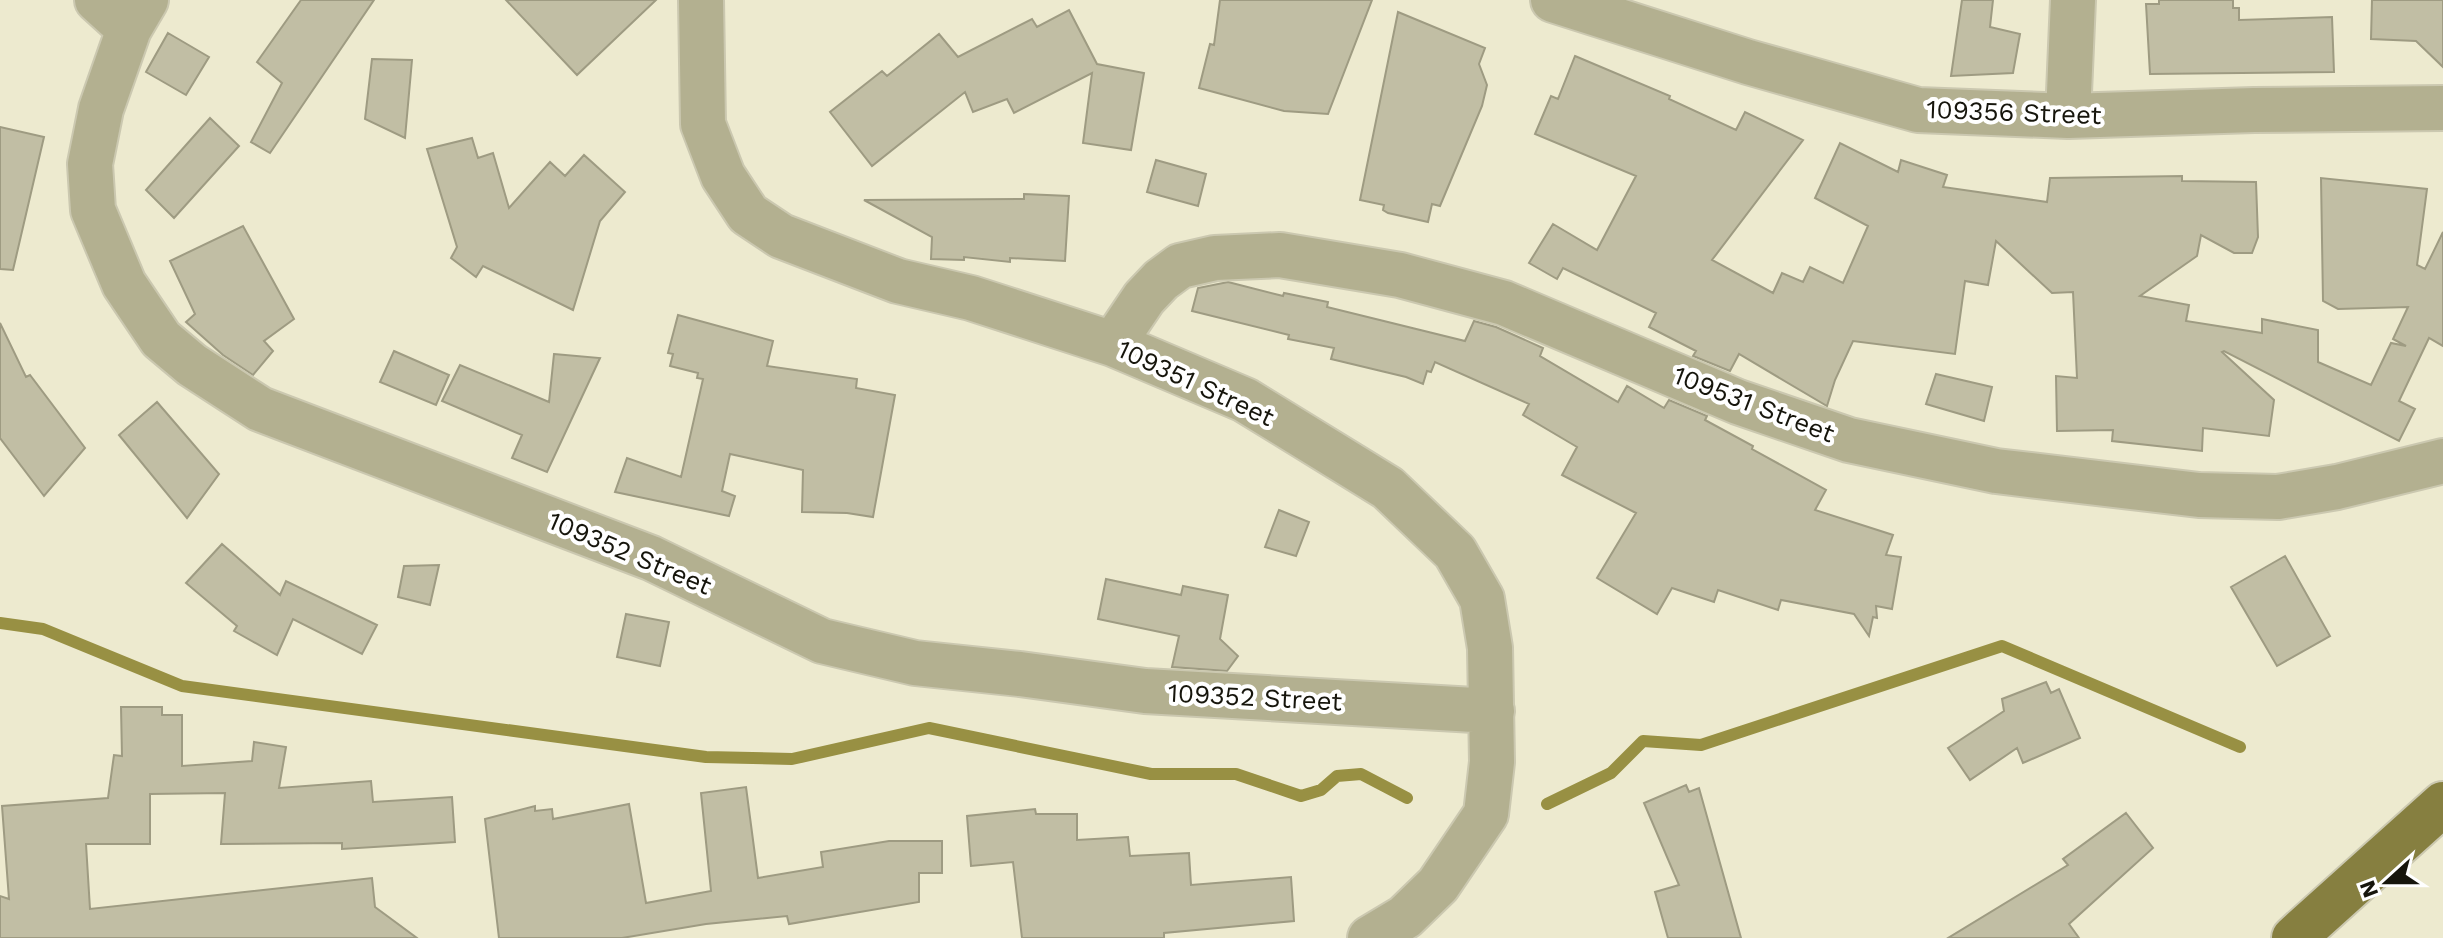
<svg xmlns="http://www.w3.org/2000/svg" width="2443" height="938" font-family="'Work Sans',sans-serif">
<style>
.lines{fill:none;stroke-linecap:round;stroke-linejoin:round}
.stream{stroke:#989043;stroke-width:12}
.building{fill:#c1bea4;stroke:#9e9b82;stroke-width:2}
.minor-casing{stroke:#cbc8b0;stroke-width:48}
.major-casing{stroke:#cbc8b0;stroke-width:48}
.minor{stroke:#b3b090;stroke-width:44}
.major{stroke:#867f40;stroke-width:44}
.labels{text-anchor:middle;stroke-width:8;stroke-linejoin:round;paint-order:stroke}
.street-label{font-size:26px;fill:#16150c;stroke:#fff}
</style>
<rect width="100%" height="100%" fill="#edeacf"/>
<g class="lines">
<path class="stream" d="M0,623l43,6 139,57 524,71 86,2 137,-31 222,46h85l65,22 20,-6 16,-14 24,-2 46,24
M1547,804l64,-31 32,-32 58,4 301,-99 238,101"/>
</g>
<path class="building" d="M301,0h73l-104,153 -19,-11 31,-59 -25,-21z
M506,0h150l-79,75z
M1220,0h152l-44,114 -44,-3 -85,-23 11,-44 4,1z
M1962,0h31l-3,27 30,7 -7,39 -62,3z
M2159,0h74v8h6v12l93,-3 2,55 -184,2 -4,-70h13z
M2372,0h71v67l-27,-26 -45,-2z
M1069,10l28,54 47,9 -13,77 -48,-7 9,-70 -78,40 -7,-14 -34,13 -8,-20 -93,74 -42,-54 52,-41 5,5 52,-42 19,23 74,-38 5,8z
M1398,12l87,36 -6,16 8,21 -5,21 -42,100 -8,-2 -4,18 -40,-9 -5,-3 1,-5 -24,-5z
M168,33l41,24 -23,38 -40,-23z
M1575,56l95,40 -1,3 67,31 9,-18 58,28 -91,120 61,33 9,-20 21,9 7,-15 33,16 25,-57 -53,-28 25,-55 58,29 3,-12 46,15 -4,12 104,15 3,-24 132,-2v5l74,1 2,55 -6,16h-18l-33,-18 -4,21 -57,40 49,9 -3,16 76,12v-14l56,11v32l53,23 20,-42 15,3 -13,-7 15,-32 -70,2 -15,-8 -2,-123 106,11 -10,76 8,4 18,-37v114l-14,-8 -30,63 16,8 -16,32 -175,-90 -2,1 52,48 -5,36 -66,-8 -1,23 -90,-10 1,-11 -56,1 -1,-55 21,2 -4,-86 -21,1 -56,-52 -8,44 -23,-4 -10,73 -102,-13 -18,39 -8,26 -88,-52 -9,17 -37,-15 3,-5 -47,-24 7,-14 -93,-45 -6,11 -28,-16 24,-39 44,26 39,-74 -101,-42 16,-38 7,3z
M372,59l40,1 -7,78 -40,-19z
M210,118l29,28 -65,72 -28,-28z
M0,127l44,10 -31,133 -13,-1z
M472,138l6,20 15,-5 16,55 41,-46 15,14 19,-21 41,37 -25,29 -27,89 -90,-44 -7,11 -25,-19 6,-11 -30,-98z
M1156,160l50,14 -8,32 -51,-14z
M1024,194l45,2 -4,65 -55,-3v4l-46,-5v3l-33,-1 1,-22 -68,-37 160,-1z
M243,226l51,93 -30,22 9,10 -20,24 -30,-20 -37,-33 9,-8 -25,-53z
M1228,282l55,14 1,-3 44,9 -1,5 138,34 9,-20 22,6 47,21 -3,8 78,46 9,-16 37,22 5,-8 38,16 -2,4 48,26 -1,3 74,41 -11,20 78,25 -7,20 15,2 -9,52 -16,-3 1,12 -4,-1 -4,19 -15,-22 -73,-14 -3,10 -60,-20 -4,12 -42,-14 -15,26 -60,-36 39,-65 -74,-38 15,-28 -54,-32 6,-11 -94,-42 -4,10 -4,-1 -4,13 -17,-7 -75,-18 3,-11 -46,-9 1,-4 -97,-24 6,-23z
M678,315l95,26 -6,25 90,13 -1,9 39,7 -22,122 -26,-4 -45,-1 1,-42 -73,-16 -8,37 13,5 -6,20 -114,-24 12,-34 54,19 22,-98 -6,-1 1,-5 -28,-7 3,-12 -5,-1z
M0,323l26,54 4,-2 55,73 -41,48 -44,-58z
M394,351l55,24 -13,30 -56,-23z
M554,354l46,4 -53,114 -35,-14 10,-23 -80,-34 18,-36 89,37z
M1936,374l56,13 -8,34 -58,-17z
M157,402l62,72 -32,44 -68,-83z
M1279,510l30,12 -13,34 -31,-9z
M222,544l58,51 6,-14 91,44 -15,29 -69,-35 -16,36 -43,-24 3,-5 -51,-43z
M2285,556l45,80 -53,30 -46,-79z
M439,565l-9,40 -32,-8 6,-31z
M1106,579l75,16 2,-9 45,9 -8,44 18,17 -11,15 -55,-4 7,-31 -81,-17z
M626,614l43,8 -9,44 -43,-9z
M2046,682l5,11 8,-4 21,49 -57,25 -6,-15 -47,32 -22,-32 56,-37 -2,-12z
M121,707h41v8h20v51l70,-5 2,-19 32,5 -7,41 92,-7 2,21 79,-5 3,45 -113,7v-6l-121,1 4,-51 -75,1v50h-64l4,65 282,-31 3,29 42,31h-417v-42l9,3 -7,-93 106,-8 6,-43 8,1z
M1686,785l3,7 10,-4 42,150h-73l-13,-46 24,-7 -35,-82z
M746,787l12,91 65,-11 -2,-15 68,-11h53v32h-23v29l-130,22 -2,-8 -81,8 -84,14h-123l-14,-119 50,-13v5l17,-2 1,10 76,-15 17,99 65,-12 -10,-98z
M1035,809l1,5h41v26l51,-3 2,19 59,-3 2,32 100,-8 3,44 -130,12v5h-142l-9,-76 -42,4 -4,-50z
M2126,813l27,35 -84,76 10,14h-131l120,-73 -5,-6z"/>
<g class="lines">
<g class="minor-casing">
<path id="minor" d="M97,0l32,29
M146,0l-17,29 -28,80 -11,55 3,46 31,74 37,55 31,26 68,44 391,149 171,83 93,22 105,11 125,17 347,20
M701,0l2,124 20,52 25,38 33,22 117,45 73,17 142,46 132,56 143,88 67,64 27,47 8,49 2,114 -6,52 -48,71 -33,32 -35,21
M1553,0l195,62 170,48 150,6 186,-6 189,-2
M2068,116l5,-116
M1113,344l31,-46 17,-18 19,-14 35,-8 65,-3 120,20 104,28 234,99 111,38 147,31 203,24 79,2 59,-10 106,-26"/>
</g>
<g class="major-casing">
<path id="major" d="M2294,938l149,-134"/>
</g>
<use href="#minor" class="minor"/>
<use href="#major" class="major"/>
</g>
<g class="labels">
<g class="street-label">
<text transform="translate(2014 112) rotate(2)" y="9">109356 Street</text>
<text transform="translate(1196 383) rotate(25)" y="9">109351 Street</text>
<text transform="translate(1754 404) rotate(21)" y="9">109531 Street</text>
<text transform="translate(630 553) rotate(23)" y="9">109352 Street</text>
<text transform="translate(1255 697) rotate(3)" y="9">109352 Street</text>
</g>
</g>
<g transform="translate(2387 882) rotate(249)" stroke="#ffffff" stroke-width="6" paint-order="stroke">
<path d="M0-6L14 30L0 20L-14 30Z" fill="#16150c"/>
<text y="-12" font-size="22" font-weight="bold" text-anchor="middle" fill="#16150c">N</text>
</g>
</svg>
